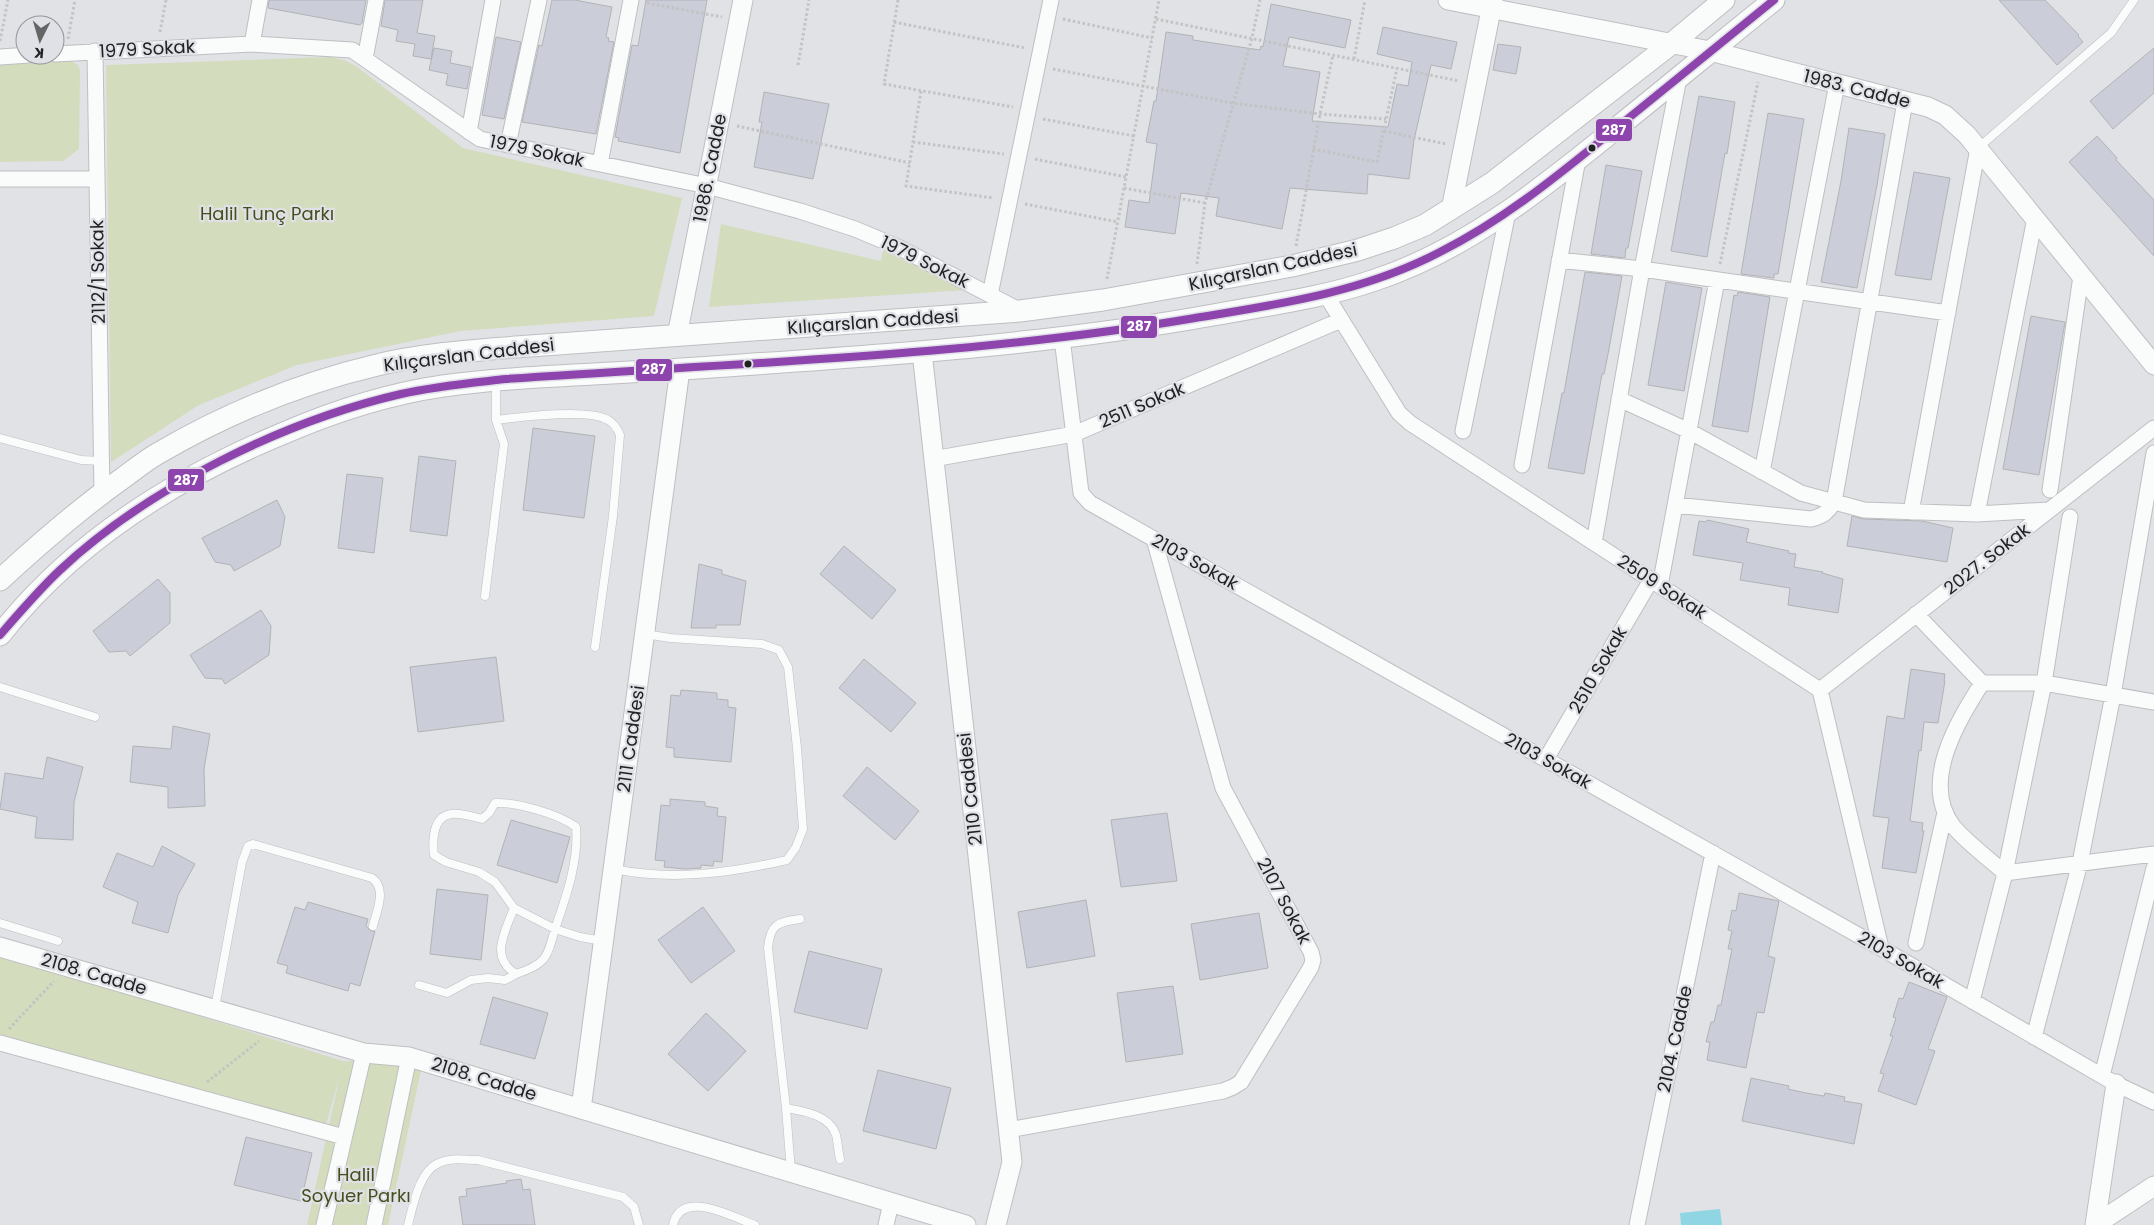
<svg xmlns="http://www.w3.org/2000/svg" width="2154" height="1225" font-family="Poppins,sans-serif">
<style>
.green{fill:#d3dcbd}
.water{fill:#90d5e3}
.building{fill:#cbcdd8;stroke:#b2b3b6}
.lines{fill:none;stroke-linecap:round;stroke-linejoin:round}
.service-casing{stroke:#bfbfc2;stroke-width:9}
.minor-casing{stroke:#bfbfc2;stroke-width:17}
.tertiary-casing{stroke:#bfbfc2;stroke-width:21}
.secondary-casing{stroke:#bfbfc2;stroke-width:23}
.path{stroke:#c3c3c3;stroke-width:3;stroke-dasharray:2.5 2.5;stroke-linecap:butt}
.service{stroke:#fafbfb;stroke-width:8}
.minor{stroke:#fafbfb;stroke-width:15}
.tertiary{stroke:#fafbfb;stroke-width:19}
.secondary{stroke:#fafbfb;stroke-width:21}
.bus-1-casing{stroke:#e0e1e7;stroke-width:11}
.bus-1{stroke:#8e44ad;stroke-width:8}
.bus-dot{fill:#212123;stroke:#e0e1e7;stroke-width:2}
.labels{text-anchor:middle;stroke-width:4.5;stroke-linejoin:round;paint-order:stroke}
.street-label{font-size:18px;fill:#212123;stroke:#e0e1e7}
.park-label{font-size:18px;fill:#444f1c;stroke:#e0e1e7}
.line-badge{stroke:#e0e1e7;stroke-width:2}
.badge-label{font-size:14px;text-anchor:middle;font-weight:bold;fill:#fff}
</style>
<rect width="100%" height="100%" fill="#e1e2e6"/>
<path class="green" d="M330,57l14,3 12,6 107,82 219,50 -28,118 -194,15 -163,34 -98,40 -88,57 -5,-397z
M70,61l7,3 3,6 -1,79 -16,12 -63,1v-97z
M721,224l160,37 2,-11 83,40 -257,17z
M0,954l343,107h80l-35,164h-81l33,-150 -15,53 -325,-88z"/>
<path class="water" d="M1720,1209l2,16h-41l-1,-12z"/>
<path class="building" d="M269,0h97l-4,23 -2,2 -92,-17z
M385,0h38l-6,33 18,3 -4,23 -18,-3 2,-12 -19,-3 2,-11 -17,-4z
M552,0h23l37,7 -6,30 3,1 -1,3 6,1 -18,92 -74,-12 17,-77 3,1z
M646,0h61l-27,153 -62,-12 1,-3 -4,-1 17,-92 6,1z
M1999,0h46l34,35 -1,1 5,6 -26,23z
M1271,4l80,16 -6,28 -56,-11 -6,29 37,6 -8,49 76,6 9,-43 11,2 4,-24 -35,-8 6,-27 74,15 -6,27 -20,-4 -17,75 -5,39 -41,-5 -1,20 -77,-6 -8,41 -66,-13 3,-18 -38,-5 -6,41 -50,-7 4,-27 20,3 8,-59 -11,-2 8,-41h2l10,-69 27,4v4l67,10 1,-4 2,1z
M496,37l25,5 -17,77 -22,-4z
M1498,44l23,3 -5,27 -23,-4z
M434,48l18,3 -2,12 21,4 -4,22 -21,-4 2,-11 -19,-4z
M2154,48v45l-41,36 -23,-28z
M764,92l65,12 -16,75 -59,-12 8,-45h-3z
M1699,96l36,6 -8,52 -2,-1 -18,104 -36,-6z
M1768,113l36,6 -26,155h-4v4l-33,-4z
M1849,128l36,6 -8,51 -20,103 -36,-6 20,-101z
M2097,136l20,22 -1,2 38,40v56l-85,-94z
M1606,165l36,6 -14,77h-2l-1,10 -34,-4z
M1914,172l36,6 -19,102 -36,-5z
M1585,272l37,4 -13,73 -5,25h-2l-18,100 -36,-6 14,-75h2z
M1666,282l36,6 -18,103 -36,-6z
M1738,292l32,5 -22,135 -36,-6 22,-131 3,1z
M2031,316l34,6 -26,153 -36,-6z
M533,428l62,8 -11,82 -61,-8z
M419,456l37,5 -9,75 -37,-5z
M347,474l36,4 -9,75 -36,-5z
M277,500l8,17 -5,29 -46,25 -3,-6 -16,-3 -13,-24z
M1852,516l12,3 58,2 31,7 -6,34 -100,-16z
M1707,520l42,9 -3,13 43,9 -1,2 8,1 -2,13 29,5 -1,1 21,6 -5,34 -50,-8 2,-17 -50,-8 3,-17 -50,-8 6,-34 7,1z
M844,546l52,44 -24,29 -52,-45z
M699,564l23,6v4l24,7 -6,44h-24v3h-25z
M158,579l12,14v30l-40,33 -4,-5 -17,1 -16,-21z
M261,610l10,16 -2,29 -44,29 -3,-5 -17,-1 -15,-23z
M496,657l8,64 -86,11 -8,-65z
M864,659l52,44 -25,29 -52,-44z
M1911,669l34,5 -1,7h1l-7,42 -14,-1 -3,29 -2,-1 -9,71 13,2 -1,8h2l-8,42 -34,-5 7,-50 -16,-2 14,-100 17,3z
M681,690l36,3v6l11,1v7l8,1 -5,54 -57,-5v-9l-8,-1 5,-52 9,1z
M173,726l37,8 -6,35 1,37 -37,2v-21l-38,-5 3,-36 38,3z
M47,757l36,10 -9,35 -1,38 -38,-2 2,-21 -37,-8 5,-36 38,6z
M867,767l52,44 -24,29 -52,-44z
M670,799l35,3v4l13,2 -1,8 9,1 -4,45 -8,-1 -1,5 -12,-1v3l-16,1 -21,-2 1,-6 -10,-1 6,-55 9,1z
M1167,813l10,68 -56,6 -10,-67z
M511,820l59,17 -13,46 -60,-18z
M162,846l33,18 -17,31 -10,38 -36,-10 6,-21 -35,-15 14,-34 36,14z
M437,889l51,6 -7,65 -51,-6z
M1739,893l40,8 -11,55 7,2 -11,55 -7,-1 -11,56 -39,-8 3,-18h-4l5,-20h3l4,-17h3l11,-56h-4l4,-18 -4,-1 4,-20 4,1z
M1086,900l9,56 -68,12 -9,-56z
M308,902l60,17 -2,7 5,5h4l-15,55 -10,-3 -2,8 -62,-18 2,-7 -11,-3 18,-56 10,3z
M703,907l32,44 -44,32 -33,-43z
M1259,913l9,55 -68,12 -9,-56z
M809,951l73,18 -15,60 -73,-17z
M1909,982l38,15 -19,52 7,2 -19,54 -38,-14 6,-17 -4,-1 13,-37h-3l6,-18 -3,-1 6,-19 4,1z
M1173,986l10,68 -57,8 -9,-69z
M493,997l55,16 -13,46 -55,-15z
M706,1013l40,38 -38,40 -40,-37z
M878,1070l73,18 -15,61 -73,-18z
M1751,1078l38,8 -1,3 18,4 18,3 1,-3 20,4 -1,4 18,3 -8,40 -112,-23z
M246,1137l66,16 -11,48 -67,-16z
M521,1179l2,11 7,-1 5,36h-72l-4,-28 8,-1 -1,-7 41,-6 -1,-2z"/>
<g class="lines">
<g class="service-casing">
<path id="service" d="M1978,148l133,-115 23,-33
M496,420c24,-3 92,-12 112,0 6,3 9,8 12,15l-7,81 -18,131
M0,438l81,22 21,1
M485,596l19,-152 -8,-24v-38
M0,687l95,30
M614,869c58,12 116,4 173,-9l9,-13 7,-18 -6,-81 -9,-81 -9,-17 -17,-6 -92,-6 -25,-4
M514,908c-9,24 -25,49 2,66 31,-10 31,-17 39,-45l-41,-21 -19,-26 -16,-10 -33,-10 -12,-7c-1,-7 -1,-13 0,-20 4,-29 27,-22 48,-16l7,-6 6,-10c21,-1 64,11 81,24 3,34 -10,70 -21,102l25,8 23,4
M0,923l58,18
M419,985l28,8 24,-13 17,-2 17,2 11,-6
M215,1008l27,-146 6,-16 5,-2 119,34c15,11 5,32 1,48
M786,1108c17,3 44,7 50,27 2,8 2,16 4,24
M791,1172l-5,-64 -18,-160c2,-24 10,-26 32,-29
M408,1225c5,-19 11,-54 31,-62 12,-6 27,-3 39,-3l145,37 11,10 5,18
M673,1225c8,-37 59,-8 82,0"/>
</g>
<g class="minor-casing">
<path id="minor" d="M252,44l8,-44
M95,51l7,442
M55,54l197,-10 100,6 128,89 227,47 93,25 55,18 43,18 121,63
M0,57l29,-2
M365,59l11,-59
M469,132l24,-132
M508,145l31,-145
M600,164l31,-164
M0,179h96
M1559,260l83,9 306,44
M990,295l61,-295
M1326,295l73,118 11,10 410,267 61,258
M1062,338l19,155 9,10 791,445 235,136 38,18
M1619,399l70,32 112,62 63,17 113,4 72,-4
M1463,431l45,-219
M933,459l141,-25 267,-114
M1522,465l56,-306
M1762,472l75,-388
M2050,490l31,-214
M1675,505l136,14c12,-3 17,-7 23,-17l71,-400
M1911,512l67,-364
M1977,514l58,-296
M1594,543l48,-274 37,-191
M1660,586l57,-306
M1916,614l66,69h62l110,19
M1982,683c-24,38 -62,99 -29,143 12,15 36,33 52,47l149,-19
M1820,690l334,-262
M1546,759l105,-179
M1916,943l29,-131
M1972,1001l33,-128 39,-190 26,-166
M2034,1037l46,-174 33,-168 41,-242
M0,1043l344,94
M2102,1076l52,-208
M1008,1130l215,-39 10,-4 8,-5 70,-115 2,-7 -2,-8 -88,-164 -69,-249
M324,1225l40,-172
M374,1225l35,-168
M886,1225l5,-22
M1637,1225l76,-372"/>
</g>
<g class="tertiary-casing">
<path id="tertiary" d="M1448,0l262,51 218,56 17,8 22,20 187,230
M1451,210l42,-210
M677,336l66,-336
M922,352l90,810 -16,63
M0,947l364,106 45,4 557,168
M581,1109l99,-740
M2095,1225l21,-141
M2095,1225l59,-39"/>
</g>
<g class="secondary-casing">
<path id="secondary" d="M0,580c39,-36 79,-71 123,-102 11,-8 22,-17 34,-24 70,-41 140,-70 220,-89 45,-11 92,-14 139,-18l504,-36 83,-11 189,-34 66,-16 36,-12 31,-13 67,-42 179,-139 53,-44
M0,635c73,-93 175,-157 284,-202 51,-22 104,-39 159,-47 83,-11 170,-12 254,-18 173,-12 345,-22 516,-53 54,-10 110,-17 162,-35 91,-30 166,-91 239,-150 54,-43 106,-87 160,-130"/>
</g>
<path class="path" d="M898,0l-14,84 129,23
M647,3l75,14
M1063,19l89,19
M1156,19l303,62
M894,22l131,26
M160,32l6,-32
M68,39l7,-39
M0,41l8,-41
M1354,59l11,-59
M798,65l11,-65
M1053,69l179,34 88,11 66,5
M921,91l-15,95 88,12
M1043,119l91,17
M737,126l173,37
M1384,131l62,13
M913,142l91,12
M1313,149l64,13 20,-94
M1035,159l91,18
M1124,188l81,15
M1025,204l93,18
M1296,246l24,-132 13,-59
M1197,264l8,-61 47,-165 8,-38
M1720,264l38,-182
M1107,279l52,-279
M9,1029l45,-48
M207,1082l52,-41"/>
<use href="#service" class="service"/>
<use href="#minor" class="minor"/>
<use href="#tertiary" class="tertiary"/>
<use href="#secondary" class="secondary"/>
<g class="bus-1-casing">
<path id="bus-1" d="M0,635c19,-22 38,-44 59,-64 88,-83 225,-150 342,-177 35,-8 70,-11 105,-15 228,-16 457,-22 683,-60 86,-14 173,-26 251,-67 62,-31 116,-75 169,-118 55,-44 110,-90 165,-134"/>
</g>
<use href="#bus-1" class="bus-1"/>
</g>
<g class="bus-dot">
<circle cx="1592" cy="148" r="4.5"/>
<circle cx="748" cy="364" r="4.5"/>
</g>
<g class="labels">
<g class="street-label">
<text transform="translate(147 49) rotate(-3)" y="6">1979 Sokak</text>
<text transform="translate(1857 89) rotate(14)" y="6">1983. Cadde</text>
<text transform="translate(537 151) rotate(12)" y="6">1979 Sokak</text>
<text transform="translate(710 168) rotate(-79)" y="6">1986. Cadde</text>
<text transform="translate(925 262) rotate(26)" y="6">1979 Sokak</text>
<text transform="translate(1273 267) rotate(-12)" y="6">Kılıçarslan Caddesi</text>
<text transform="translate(98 272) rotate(-91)" y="6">2112/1 Sokak</text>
<text transform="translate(873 322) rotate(-4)" y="6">Kılıçarslan Caddesi</text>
<text transform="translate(469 355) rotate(-7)" y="6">Kılıçarslan Caddesi</text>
<text transform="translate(1142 405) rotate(-23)" y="6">2511 Sokak</text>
<text transform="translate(1987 559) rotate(-38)" y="6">2027. Sokak</text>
<text transform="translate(1195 562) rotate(29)" y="6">2103 Sokak</text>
<text transform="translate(1662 587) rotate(33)" y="6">2509 Sokak</text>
<text transform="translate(1598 670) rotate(-60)" y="6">2510 Sokak</text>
<text transform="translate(631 739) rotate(-82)" y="6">2111 Caddesi</text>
<text transform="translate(1548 761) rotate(29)" y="6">2103 Sokak</text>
<text transform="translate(970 789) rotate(-96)" y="6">2110 Caddesi</text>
<text transform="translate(1284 901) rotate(62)" y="6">2107 Sokak</text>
<text transform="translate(1901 960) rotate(30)" y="6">2103 Sokak</text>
<text transform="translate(94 974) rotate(16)" y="6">2108. Cadde</text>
<text transform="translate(1675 1039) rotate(-78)" y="6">2104. Cadde</text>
<text transform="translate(484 1079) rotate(17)" y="6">2108. Cadde</text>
</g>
<g class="park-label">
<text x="267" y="220">Halil Tunç Parkı</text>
<text x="356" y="1181">Halil<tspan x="356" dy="21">Soyuer Parkı</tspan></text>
</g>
</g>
<g class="line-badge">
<rect x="1595" y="118" width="38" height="24" rx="5" fill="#8e44ad"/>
<rect x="1120" y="315" width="38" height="24" rx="5" fill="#8e44ad"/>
<rect x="635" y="358" width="38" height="24" rx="5" fill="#8e44ad"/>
<rect x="167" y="468" width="38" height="24" rx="5" fill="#8e44ad"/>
</g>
<g class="badge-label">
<text x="1614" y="135">287</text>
<text x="1139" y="331">287</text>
<text x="654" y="374">287</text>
<text x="186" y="485">287</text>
</g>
<g transform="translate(40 40) rotate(185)"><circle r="24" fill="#e0e1e7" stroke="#949499"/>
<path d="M0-4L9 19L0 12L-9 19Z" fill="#646567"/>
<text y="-8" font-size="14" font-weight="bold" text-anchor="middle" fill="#212123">K</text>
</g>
</svg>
